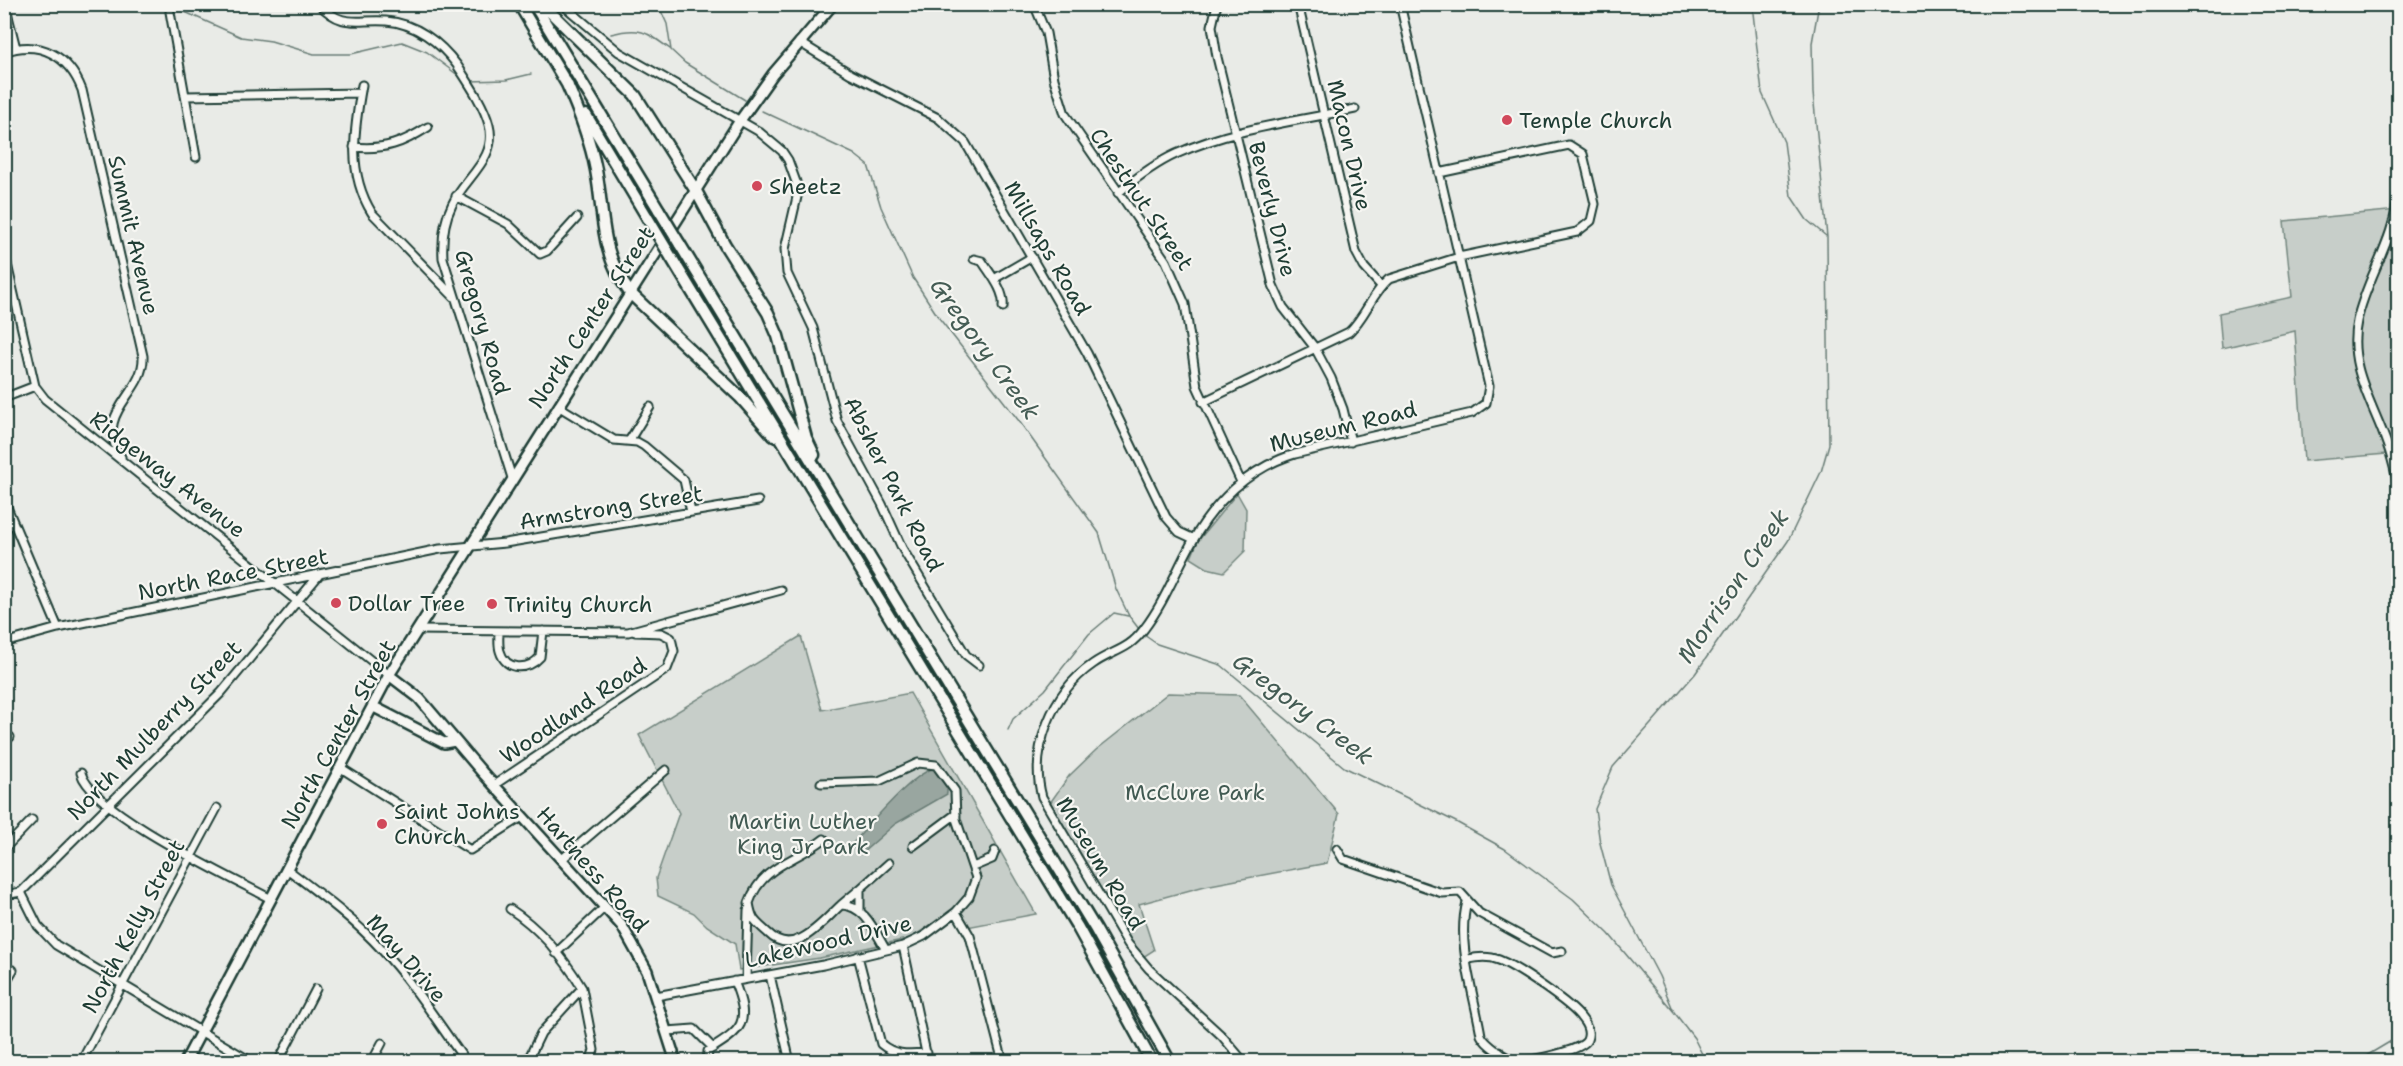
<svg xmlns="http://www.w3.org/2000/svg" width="2403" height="1066" font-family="'Shantell Sans',sans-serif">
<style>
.green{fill:#c7cec9;stroke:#73867e;stroke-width:1.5}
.water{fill:#99a6a0;stroke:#687c75;stroke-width:1.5}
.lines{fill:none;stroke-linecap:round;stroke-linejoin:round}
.stream{stroke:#687c75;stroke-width:1.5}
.minor-casing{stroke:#1f3d34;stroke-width:11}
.major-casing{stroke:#1f3d34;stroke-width:14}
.highway-casing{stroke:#1f3d34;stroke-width:15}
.minor{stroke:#f6f6f2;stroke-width:7}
.major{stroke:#f6f6f2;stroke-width:9}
.highway{stroke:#f6f6f2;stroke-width:10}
.highway-bridge-casing{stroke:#1f3d34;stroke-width:15;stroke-linecap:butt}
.highway-bridge{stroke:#f6f6f2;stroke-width:10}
.poi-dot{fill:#d1495b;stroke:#f6f6f2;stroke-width:2}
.labels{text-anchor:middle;stroke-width:4.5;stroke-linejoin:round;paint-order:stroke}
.poi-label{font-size:22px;fill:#1f3d34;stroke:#f6f6f2;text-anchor:start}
.street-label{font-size:22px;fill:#1f3d34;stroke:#f6f6f2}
.park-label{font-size:22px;fill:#415a52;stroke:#f6f6f2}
.water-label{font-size:24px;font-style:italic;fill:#445c54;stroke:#f6f6f2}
</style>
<rect width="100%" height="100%" fill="#e9ebe7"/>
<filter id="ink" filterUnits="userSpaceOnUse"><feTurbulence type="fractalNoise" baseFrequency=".0167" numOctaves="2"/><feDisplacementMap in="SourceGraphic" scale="12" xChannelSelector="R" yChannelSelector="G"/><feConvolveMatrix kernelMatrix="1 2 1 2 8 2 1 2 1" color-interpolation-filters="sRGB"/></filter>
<g filter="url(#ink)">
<path class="green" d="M2398,210v243l-94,8 -9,-130 -73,17 -3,-35 73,-16 -8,-76z
M1237,493l9,16 -1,42 -21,21 -17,-4 -16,-10 7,-17z
M801,636l21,74 88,-17 126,221 -74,14 -10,-18 -41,28 -91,20 -81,12 -4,-26 -28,-18 -13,-13 -36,-17 -2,-18 23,-65 -40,-78z
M1168,693l71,2 100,119 -12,49 -122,23 -66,18 15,46 -14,9 -93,-152 22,-31 27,-26z"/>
<path class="water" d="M932,769l4,1 11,14v10l-52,30 -34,30 -10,-9c17,-18 59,-69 81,-76z"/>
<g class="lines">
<path class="stream" d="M167,4l74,33 30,4 43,13h37l51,-12 25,10 36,27
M658,4l9,20 4,26 14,13 60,37
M1752,4l10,89 22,49 7,54 16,24 19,16
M611,34c29,-8 36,-2 59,15
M470,81l36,-1 25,-6
M762,111l92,43 14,11 13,42 32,71 26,40 80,103 80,112 17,56 13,27 10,13
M1144,635l13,9 64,21 123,102 112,55 49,27 68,50 36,35 65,78
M1008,730l5,-11 32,-29 44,-56 25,-21 14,3
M1706,1062l-12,-24 -20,-26 -15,-36 -48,-91 -11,-42 -5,-34 18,-42 82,-93 93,-133 33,-69 8,-28 -2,-207 -14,-144 -1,-50 7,-39
M2356,1062l42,-25"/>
<g class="minor-casing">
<path id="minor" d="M5,4l11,44
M319,4c24,25 37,15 67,17 29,2 54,21 71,44 11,17 27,40 32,60 9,34 -25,53 -37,80 -8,16 -10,36 -9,53l69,220
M562,4l57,48 139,79 24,20 6,9 8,22 1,15 -12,52 2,24 26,55 24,93 45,83 20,44 64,107 13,10
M1034,4l12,29 8,46 11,35 101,147 19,43 12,82 44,96
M1217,4l-5,22 5,31 56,228 10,22 32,41 16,30 12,31 8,33
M1298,4l58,248 8,15 17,19
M170,12l26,145
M799,42l52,32 87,44 27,24 122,211 79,164 13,15 15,7
M4,52c36,-13 65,4 78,38l61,266c2,39 -51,55 -22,101
M362,85c-8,45 -15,88 10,128l82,84
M185,96l175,-3
M354,147c31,3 49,-4 74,-20
M1118,193c18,-15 36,-29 58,-39 55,-25 120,-33 179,-45
M2398,194c-3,46 -31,82 -41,127 -10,45 16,82 30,123 5,13 8,27 11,40
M456,196l52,28 32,30 7,-3 30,-33
M4,251l31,135 10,13 344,276
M974,259l8,2c9,14 23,30 21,46
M994,279l38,-22
M4,398l31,-12
M1203,402l146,-70c17,-16 23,-39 40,-53l70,-22 118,-25 14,-11 4,-17 -12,-50 -14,-9 -130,28
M558,406l56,34 23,2 7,4 40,34 7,32
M629,441l21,-34
M4,500l54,128
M4,527l10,-3
M417,630l211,2 153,-42
M499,631c0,6 -1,14 1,20 6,21 29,19 40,6l3,-26
M4,643l54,-15 382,-79 65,-6 253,-42
M4,742l6,-5
M341,768l129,82 52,-33
M81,773c11,39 151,105 190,126
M494,785l173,-116 7,-18 -3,-13 -10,-5 -26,-1
M824,839c-29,23 -62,26 -75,64 3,18 6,18 19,30 26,26 54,-11 73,-28 24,0 34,27 45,45
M913,846l43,-32
M4,849l28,-29
M1337,849l6,10 99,34 18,-1 19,21 73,40 10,-2
M561,860l105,-90
M973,867l19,-8 3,-8
M287,869c33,25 67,50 95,81 30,32 54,70 80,106
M21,892l17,34 18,19 196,117
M4,895l17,-3 200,-199 98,-118
M1467,902c-11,41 7,91 14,133 4,9 26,25 37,26 12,0 64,-10 69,-21 3,-7 0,-15 -5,-21 -10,-15 -65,-52 -83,-59 -10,-4 -21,-3 -31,-1
M841,905l19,-16
M510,909c29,19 54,49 72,79
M860,910v-21l29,-26
M956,912l14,24 33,126
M903,946l25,116
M556,953l49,-46
M858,956l23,88c14,12 28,10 46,9
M770,975l20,87
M746,979l2,-69
M4,985l9,-15
M656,996l167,-31 80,-19 21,-10 32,-24 13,-15 7,-19 -20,-59 -1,-28 -19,-26 -18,-2 -39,18 -58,2
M667,1031l27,-2 19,19
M81,1062l136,-254
M278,1062l38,-73
M372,1062l10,-19
M527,1062l14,-29 41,-45 12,62 -4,12
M707,1062l1,-11c35,-22 43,-27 26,-70
M1244,1062l-22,-26 -73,-67 -21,-25 -86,-147c-13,-47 10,-105 51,-133 20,-14 35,-13 51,-35 20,-26 31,-56 47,-85 23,-42 58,-76 104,-90l177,-41 14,-10 3,-17 -89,-382
M1492,1062l7,-11"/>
</g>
<g class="major-casing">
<path id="major" d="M389,675l30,23 63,74 140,154 25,45 29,91
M374,707l70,36 11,-2
M185,1062l204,-387 350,-553 34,-48 60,-70"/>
</g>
<g class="highway-casing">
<path id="highway" d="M519,4l49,82
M534,4l125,206
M542,4l93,91 61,96 29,54 43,68 10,23 28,102 8,17
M566,82c13,29 24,57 30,88 9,48 3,81 34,123l110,104 34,39
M586,115l61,102
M679,243l417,687 74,132
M671,257l406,669 75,136"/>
</g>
<use href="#minor" class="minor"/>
<use href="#major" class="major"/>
<use href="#highway" class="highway"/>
<g class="highway-bridge-casing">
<path id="highway-bridge" d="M659,210l20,33
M647,217l24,40"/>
</g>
<use href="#highway-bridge" class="highway-bridge"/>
</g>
</g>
<g class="poi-dot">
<circle cx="1507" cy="120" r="6"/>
<circle cx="757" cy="186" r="6"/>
<circle cx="336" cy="603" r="6"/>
<circle cx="492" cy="604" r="6"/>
<circle cx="382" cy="824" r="6"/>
</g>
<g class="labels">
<g class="poi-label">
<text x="1519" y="128">Temple Church</text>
<text x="769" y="194">Sheetz</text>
<text x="348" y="611">Dollar Tree</text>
<text x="504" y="612">Trinity Church</text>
<text x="394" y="819">Saint Johns<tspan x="394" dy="25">Church</tspan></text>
</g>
<g class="street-label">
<text transform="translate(1350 145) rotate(77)" y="8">Macon Drive</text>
<text transform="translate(1142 199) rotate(56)" y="8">Chestnut Street</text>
<text transform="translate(1273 209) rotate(76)" y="8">Beverly Drive</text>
<text transform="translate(134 235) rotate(77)" y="8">Summit Avenue</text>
<text transform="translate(1048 248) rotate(60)" y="8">Millsaps Road</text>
<text transform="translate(591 317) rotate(-57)" y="8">North Center Street</text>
<text transform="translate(483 322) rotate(74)" y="8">Gregory Road</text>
<text transform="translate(1343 426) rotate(-14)" y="8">Museum Road</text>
<text transform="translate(168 474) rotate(38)" y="8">Ridgeway Avenue</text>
<text transform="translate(894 484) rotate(63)" y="8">Absher Park Road</text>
<text transform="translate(611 507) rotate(-9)" y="8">Armstrong Street</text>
<text transform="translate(233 574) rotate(-11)" y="8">North Race Street</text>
<text transform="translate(573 710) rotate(-34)" y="8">Woodland Road</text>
<text transform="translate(154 730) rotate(-46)" y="8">North Mulberry Street</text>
<text transform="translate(338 734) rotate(-61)" y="8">North Center Street</text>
<text transform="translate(1101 863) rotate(59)" y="8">Museum Road</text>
<text transform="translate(593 869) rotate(49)" y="8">Hartness Road</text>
<text transform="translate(133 926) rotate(-62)" y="8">North Kelly Street</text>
<text transform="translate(828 941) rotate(-13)" y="8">Lakewood Drive</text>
<text transform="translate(407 958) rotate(49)" y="8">May Drive</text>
</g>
<g class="park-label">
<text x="1195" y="800">McClure Park</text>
<text x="803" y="829">Martin Luther<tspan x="803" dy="25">King Jr Park</tspan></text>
</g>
<g class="water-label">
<text transform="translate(985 349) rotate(54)" y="8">Gregory Creek</text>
<text transform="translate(1733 586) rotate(-56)" y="8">Morrison Creek</text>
<text transform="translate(1303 709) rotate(37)" y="8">Gregory Creek</text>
</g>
</g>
<rect width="2403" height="1066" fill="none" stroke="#f6f6f2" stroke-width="24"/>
<rect x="12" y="12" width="2379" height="1042" fill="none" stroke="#1f3d34" stroke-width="2" filter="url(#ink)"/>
</svg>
